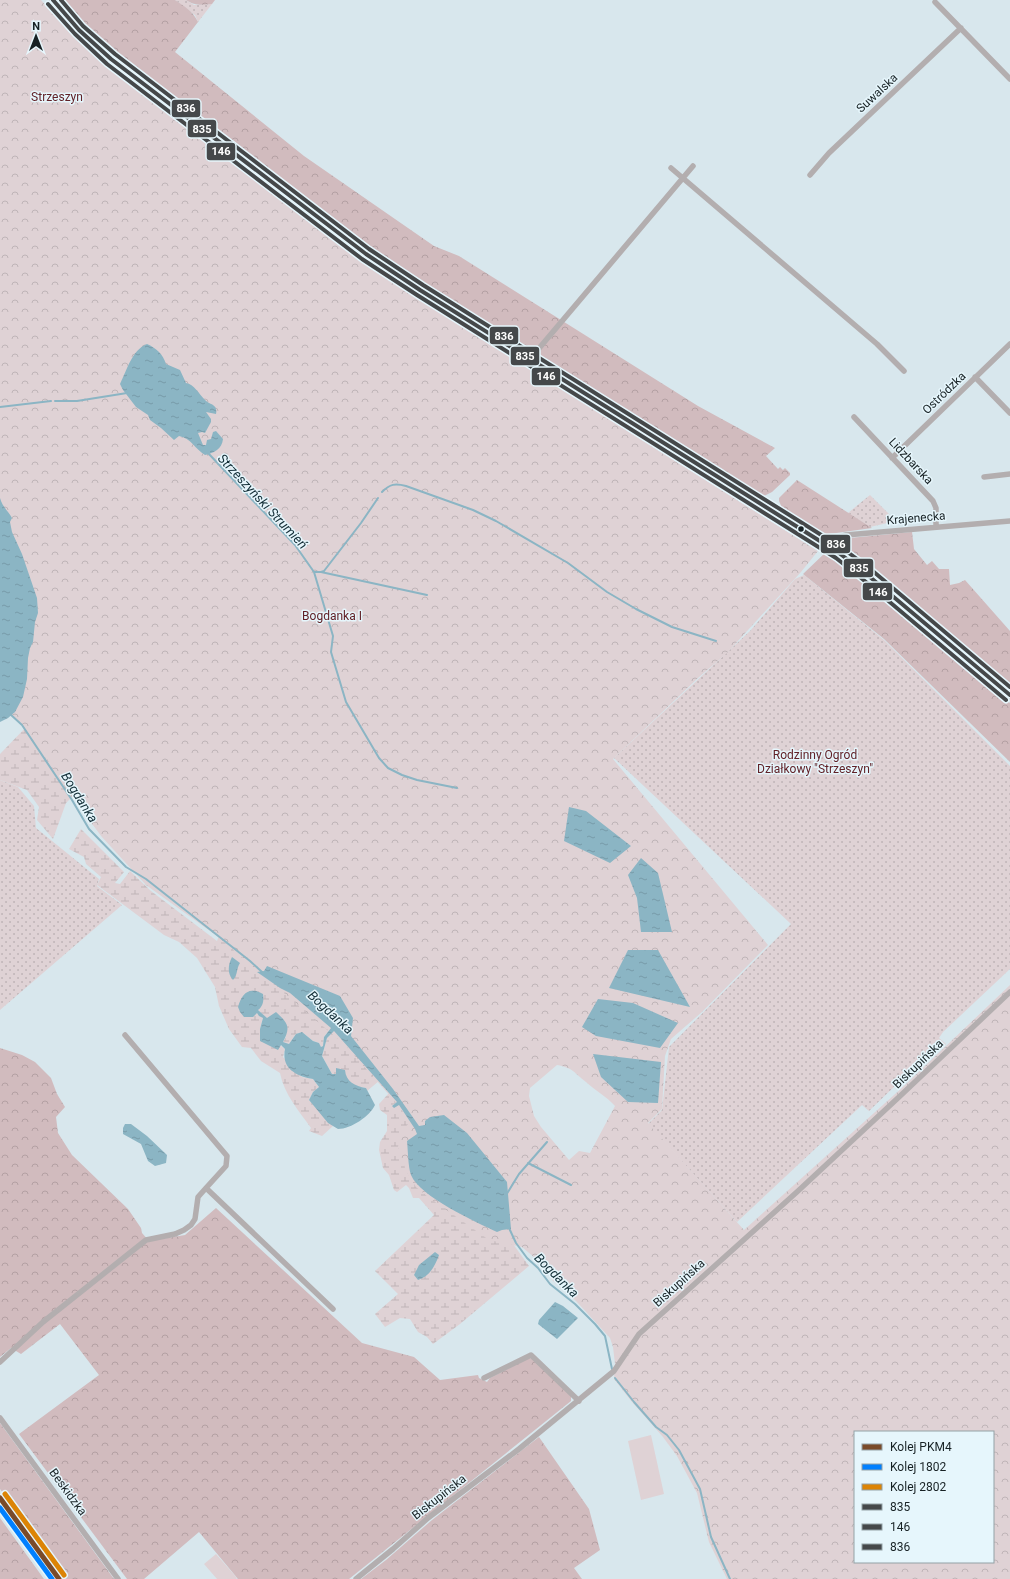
<svg xmlns="http://www.w3.org/2000/svg" width="1010" height="1579" font-family="Roboto,sans-serif">
<style>
.grass{fill:url(#grass-dots)}
.forest{fill:url(#forest-crowns)}
.wetland{fill:url(#wetland-marsh)}
.park{fill:url(#park-crowns);fill-rule:evenodd}
.pitch{fill:#dfd2d5}
.water{fill:url(#water-ripples)}
.lines{fill:none;stroke-linecap:round;stroke-linejoin:round}
.stream{stroke:#8bb5c4;stroke-width:2}
.street{stroke:#b3aeaf;stroke-width:5.5}
.secondary{stroke:#a9a3a4;stroke-width:8}
.bus-1-casing{stroke:#e6f6fc;stroke-width:7}
.bus-2-casing{stroke:#e6f6fc;stroke-width:7}
.bus-3-casing{stroke:#e6f6fc;stroke-width:7}
.bus-1{stroke:#45484a;stroke-width:4}
.bus-2{stroke:#45484a;stroke-width:4}
.bus-3{stroke:#45484a;stroke-width:4}
.rail-1-casing{stroke:#e6f6fc;stroke-width:8}
.rail-2-casing{stroke:#e6f6fc;stroke-width:8}
.rail-3-casing{stroke:#e6f6fc;stroke-width:8}
.rail-1{stroke:#7a4b2a;stroke-width:5}
.rail-2{stroke:#0080ff;stroke-width:5}
.rail-3{stroke:#dc8405;stroke-width:5}
.bus-dot{fill:#172124;stroke:#e6f6fc;stroke-width:1.5}
.labels{text-anchor:middle;stroke-width:3;stroke-linejoin:round;paint-order:stroke}
.street-label{font-size:12px;fill:#172124;stroke:#e6f6fc}
.park-label{font-size:12px;fill:#612127;stroke:#e6f6fc}
.water-label{font-size:13px;font-style:italic;fill:#122d36;stroke:#e6f6fc}
.line-badge{stroke:#e6f6fc;stroke-width:1.5}
.badge-label{font-size:11px;text-anchor:middle;font-weight:bold;fill:#fff}
</style>
<defs>
<pattern id="grass-dots" width="8" height="8" patternUnits="userSpaceOnUse"><rect width="8" height="8" fill="#dfd2d5"/><path d="M2 2h.1M6 6h.1" fill="none" stroke="#bfb4b7" stroke-width="1.8" stroke-linecap="round"/></pattern>
<pattern id="forest-crowns" width="20" height="18" patternUnits="userSpaceOnUse"><rect width="20" height="18" fill="#d1bbbe"/><path d="M2 6a3 3 0 1 1 6 0M12 15a3 3 0 1 1 6 0" fill="none" stroke="#b3a0a3"/></pattern>
<pattern id="wetland-marsh" width="20" height="14" patternUnits="userSpaceOnUse"><rect width="20" height="14" fill="#dfd2d5"/><path d="M1 5h8M5 5V1M11 12h8M15 12V8" fill="none" stroke="#bfb4b7"/></pattern>
<pattern id="park-crowns" width="20" height="18" patternUnits="userSpaceOnUse"><rect width="20" height="18" fill="#dfd2d5"/><path d="M2 6a3 3 0 1 1 6 0M12 15a3 3 0 1 1 6 0" fill="none" stroke="#bfb4b7"/></pattern>
<pattern id="water-ripples" width="26" height="14" patternUnits="userSpaceOnUse"><rect width="26" height="14" fill="#8bb5c4"/><path d="M2 4q2-2 4 0t4 0M15 11q2-2 4 0t4 0" fill="none" stroke="#779ba8"/></pattern>
</defs>
<rect width="100%" height="100%" fill="#d8e7ed"/>
<path class="grass" d="M175,0h11l8,5 18,-1 -14,18 -3,-7z
M121,71l67,50 -16,-1 -29,-22z
M870,495l26,26 -26,6 -22,-14z
M804,575l80,65 126,126v203l-67,63 -4,6 7,6 -49,40 -28,27 -7,-6 -125,117 -89,-98 14,-14 7,-63 122,-123 -177,-166 136,-127 45,-52z
M0,780l18,7 16,19 2,22 63,51 -2,7 25,19 -122,105z"/>
<path class="forest" d="M60,0h115c9,6 18,11 23,22l-23,30 129,104 130,90 25,10 239,150 77,42 -9,8 12,13 2,-2 3,3 2,-2 5,5v2l-18,17 -10,5 -361,-228 -252,-186 -64,-52z
M186,0h29l-3,4c-10,1 -17,2 -26,-4z
M797,480l75,48 -50,7 -39,-25 -4,-9v-3z
M912,532l2,17 13,16 5,-4 7,8h10l1,16 9,-2 6,-3 45,51v61l-173,-144 -2,-4 2,-4 2,-1z
M827,551l183,152v59l-126,-123 -81,-65z
M0,1048l22,7 13,7 16,16 6,16 8,13 -9,10 2,16 14,22 56,54 13,19 1,5 7,8 36,-6 31,-27 146,135 52,14 26,23 38,-5 1,3 8,4 3,-4 39,-20 5,1 37,37v5l-222,178h-111l-39,-47 -55,47h-17l-108,-145 80,-59 -39,-51 -39,30 -10,-6 -11,9z
M0,1423l114,156h-49l-65,-90z
M539,1437l50,72 11,41 -26,18 8,11h-221l25,-19 46,-40z
M0,1518l44,61h-44z"/>
<path class="wetland" d="M30,723l242,259 59,46 -7,9 -1,9 -2,1 -2,-4 -6,-2 -11,-9 -6,2 -7,10 -6,-2 3,-5 -28,-27 5,-10 -6,12 6,6 -3,11 25,20 -2,8 19,20 11,2 6,8 -6,5 -4,8 24,26 -11,10 -13,-5 2,-3c-12,-17 -27,-34 -31,-55l-19,-12 -10,-13 -9,-1 -13,-18 -10,-23 -4,-19 -18,-29 -18,-16 -15,-7 -67,-50 4,-8 -15,-13 -2,-7 -15,-8 12,-20 43,43 -9,11 5,1 10,-13 21,20 66,50 3,-8 -123,-103 -8,-10v-8l-16,-16 -7,7 -13,36 -16,-19 2,-13 -12,-17 -27,-10v-26z
M334,1031l45,50 -12,10 -1,-3 -12,-2 -18,-18v6h-4l-10,-18 5,-18z
M389,1093l8,9 -5,4 7,-2 109,133 21,29 -69,58 -27,20 -6,-7 -9,-5 -8,-13 -10,-1 -15,9 -10,-13 23,-20 -23,-23 59,-56 -15,-17h-6l-4,-10 -3,-3 -9,7 -3,-2 -5,-15 -6,-7 -4,-18 1,-8 7,-11v-16l-7,-5 -1,-6z"/>
<path class="park" d="M0,0h41l38,41 40,36 255,194 444,280 -17,21 -74,81 -29,25 -85,81 155,186 -66,67 -31,27 -6,17 -3,53 -14,14 96,107 160,-144 106,-101v594h-283l-18,-37 -12,-49 -20,-37 -14,-19 -31,-35 -18,-23 1,-15 -2,-17 -3,-9 -34,-37 -23,-20 -11,-17 -20,-17 -33,-7 -61,-43 -12,-10 -10,-16 -8,-24 3,-15 9,-10 -11,-16 -54,-61 -128,-109 -71,-51 -45,-49 -80,-113 -12,-9 -9,1zM557,1065c17,3 17,8 29,17 10,9 20,14 29,24l-25,47 -11,-2 -10,9 -28,-33 -7,-11 -5,-20 1,-8zM855,1432h138v130h-138z"/>
<path class="pitch" d="M651,1435l13,59 -23,6 -13,-59z
M216,1554l21,24 -1,1h-19l-13,-15z"/>
<path class="water" d="M147,344c9,4 16,10 19,20l14,6 6,13c8,1 13,11 19,17 5,5 13,4 11,14l-10,-2 5,7v3l-6,11 -3,-1 -4,1 5,12h3l1,-5 4,-1 2,-7 3,-1 7,8c-1,10 -9,14 -18,16 -10,-6 -14,-17 -26,-19l-5,4 -13,-12 -11,-8 -2,-5 -12,-8 -13,-17 -3,-6c7,-14 12,-34 27,-40z
M0,498c2,8 8,13 12,20l-2,4 2,10 10,22 15,44 1,15 -3,9 -2,20 -3,6 -2,10 -1,21 -4,18 -8,15 -7,6 -8,4z
M569,807l17,4 45,35 -21,17 -46,-22z
M641,858l17,15 14,59h-31l-4,-34 -9,-23z
M628,950h30l32,57 -81,-19z
M232,957l8,6c-4,6 -2,12 -7,17 -6,-7 -5,-15 -1,-23z
M267,966l73,30 13,22 -2,18 42,53 26,37 6,-1v-4l5,-4 14,-2 23,18 40,49 4,47 -9,1 -5,2c-21,-10 -77,-35 -86,-57 -3,-8 -3,-25 -4,-34l10,-7 -2,-5 -16,-24 -5,3 -2,-2 5,-4 -8,-9 -55,-62 -7,7 -5,18 10,18h4v-6l9,2c1,12 10,16 21,18l9,17c-5,11 -24,24 -37,24l-10,-6 -19,-23 4,-8 6,-5 -6,-8c-16,-3 -32,-10 -28,-30l-4,-4 -3,5 -18,-9v-12l3,-11 -4,-2 -2,-3 -4,4h-9l-4,-5 -2,-5c4,-14 11,-21 25,-13 1,7 0,12 -5,16l9,8 9,-6c12,11 15,15 7,30l6,2 7,-10 6,-2 11,9 6,2 2,4 2,-1 1,-9 7,-9 -41,-35 -10,-5 -23,-16 7,-1z
M598,999l35,4 45,20 -18,25 -64,-12 -14,-9z
M593,1054l68,8 -3,41 -30,-1 -27,-25z
M125,1124h6l16,12 20,19 -1,8 -11,3 -7,-5 -7,-17 -18,-10v-6z
M435,1252l4,3c-4,11 -9,21 -21,25l-4,-5 5,-10z
M555,1302l8,4 15,12 -21,21 -19,-15 1,-4z"/>
<g class="lines">
<path class="stream" d="M55,401h22l50,-8
M0,407l51,-6
M208,453l87,92 19,27 19,64 -2,16 15,50 33,56 9,10 14,7 15,5 40,8
M382,492c8,-8 13,-9 24,-6l67,24 23,11 72,42 39,29 29,17 36,18 44,14
M314,572h7l3,-1 37,-48 17,-25
M321,572l106,23
M10,714l12,11 50,75 17,29 37,38 20,12 104,82 12,11
M528,1163l43,22
M508,1192l11,-18 28,-32
M509,1228l7,15 11,15 11,10 12,16 25,20 20,20 10,12 7,33
M615,1378l19,24 22,25 11,8 12,15 21,39 11,48 19,42"/>
<path class="street" d="M935,2l75,77
M671,168l206,176 27,27
M810,175l19,-22 132,-125
M530,359l163,-193
M975,377l35,36
M854,417l79,84 3,7v19
M892,458l118,-114
M984,477l26,-3
M825,544l10,-6 11,-3 164,-14
M125,1035l102,121 -1,10 -20,22
M0,1362l43,-40 103,-82 29,-6 9,-4 7,-5 4,-6 3,-22 8,-9 127,121
M484,1378l47,-23 48,46
M0,1418l118,161
M356,1579l37,-30 35,-31 91,-69 95,-78 25,-37 159,-143 101,-94 111,-105"/>
<path class="secondary" d="M53,0l26,30 32,29 255,195 54,36 419,263 25,19 146,123"/>
<g class="bus-1-casing">
<path id="bus-1" d="M53,0l26,30 32,29 255,195 54,36 419,263 25,19 146,123"/>
</g>
<g class="bus-2-casing">
<path id="bus-2" d="M48,4l27,30 32,30 255,195 55,36 419,263 24,19 146,123"/>
</g>
<g class="bus-3-casing">
<path id="bus-3" d="M61,0l22,26 32,28 254,195 54,36 419,263 26,19 142,120"/>
</g>
<use href="#bus-1" class="bus-1"/>
<use href="#bus-2" class="bus-2"/>
<use href="#bus-3" class="bus-3"/>
<g class="rail-1-casing">
<path id="rail-1" d="M0,1498l59,81"/>
</g>
<g class="rail-2-casing">
<path id="rail-2" d="M0,1508l52,71"/>
</g>
<g class="rail-3-casing">
<path id="rail-3" d="M5,1494l59,81"/>
</g>
<use href="#rail-1" class="rail-1"/>
<use href="#rail-2" class="rail-2"/>
<use href="#rail-3" class="rail-3"/>
</g>
<circle class="bus-dot" cx="801" cy="529" r="3.5"/>
<g class="labels">
<g class="street-label">
<text transform="translate(877 93) rotate(-43)" y="4">Suwalska</text>
<text transform="translate(944 393) rotate(-44)" y="4">Ostródzka</text>
<text transform="translate(911 461) rotate(47)" y="4">Lidzbarska</text>
<text transform="translate(916 518) rotate(-5)" y="4">Krajenecka</text>
<text transform="translate(918 1064) rotate(-44)" y="4">Biskupińska</text>
<text transform="translate(679 1283) rotate(-42)" y="4">Biskupińska</text>
<text transform="translate(68 1492) rotate(54)" y="4">Beskidzka</text>
<text transform="translate(439 1497) rotate(-38)" y="4">Biskupińska</text>
</g>
<g class="park-label">
<text x="57" y="101">Strzeszyn</text>
<text x="332" y="620">Bogdanka I</text>
<text x="815" y="759">Rodzinny Ogród<tspan x="815" dy="14">Działkowy "Strzeszyn"</tspan></text>
</g>
<g class="water-label">
<text transform="translate(263 501) rotate(47)" y="5">Strzeszyński Strumień</text>
<text transform="translate(80 797) rotate(58)" y="5">Bogdanka</text>
<text transform="translate(331 1012) rotate(43)" y="5">Bogdanka</text>
<text transform="translate(557 1275) rotate(45)" y="5">Bogdanka</text>
</g>
</g>
<g class="line-badge">
<rect x="171" y="99" width="30" height="19" rx="4" fill="#45484a"/>
<rect x="187" y="119" width="30" height="19" rx="4" fill="#45484a"/>
<rect x="206" y="142" width="30" height="19" rx="4" fill="#45484a"/>
<rect x="489" y="326" width="30" height="19" rx="4" fill="#45484a"/>
<rect x="510" y="346" width="30" height="20" rx="4" fill="#45484a"/>
<rect x="531" y="367" width="30" height="19" rx="4" fill="#45484a"/>
<rect x="820" y="534" width="31" height="20" rx="4" fill="#45484a"/>
<rect x="843" y="558" width="31" height="20" rx="4" fill="#45484a"/>
<rect x="862" y="582" width="31" height="19" rx="4" fill="#45484a"/>
</g>
<g class="badge-label">
<text x="186" y="112">836</text>
<text x="202" y="133">835</text>
<text x="221" y="155">146</text>
<text x="504" y="340">836</text>
<text x="525" y="360">835</text>
<text x="546" y="380">146</text>
<text x="836" y="548">836</text>
<text x="859" y="572">835</text>
<text x="878" y="596">146</text>
</g>
<rect x="854" y="1431" width="140" height="132" fill="#e6f6fc" stroke="#93a1a6"/>
<rect x="862" y="1444" width="20" height="6" fill="#7a4b2a" stroke="#93a1a6"/>
<text x="890" y="1451" font-size="12" fill="#172124">Kolej PKM4</text>
<rect x="862" y="1464" width="20" height="6" fill="#0080ff" stroke="#93a1a6"/>
<text x="890" y="1471" font-size="12" fill="#172124">Kolej 1802</text>
<rect x="862" y="1484" width="20" height="6" fill="#dc8405" stroke="#93a1a6"/>
<text x="890" y="1491" font-size="12" fill="#172124">Kolej 2802</text>
<rect x="862" y="1504" width="20" height="6" fill="#45484a" stroke="#93a1a6"/>
<text x="890" y="1511" font-size="12" fill="#172124">835</text>
<rect x="862" y="1524" width="20" height="6" fill="#45484a" stroke="#93a1a6"/>
<text x="890" y="1531" font-size="12" fill="#172124">146</text>
<rect x="862" y="1544" width="20" height="6" fill="#45484a" stroke="#93a1a6"/>
<text x="890" y="1551" font-size="12" fill="#172124">836</text>
<g transform="translate(36 36)" stroke="#e6f6fc" stroke-width="3" paint-order="stroke">
<path d="M0-3L7 15L0 10L-7 15Z" fill="#172124"/>
<text y="-6" font-size="11" font-weight="bold" text-anchor="middle" fill="#172124">N</text>
</g>
</svg>
